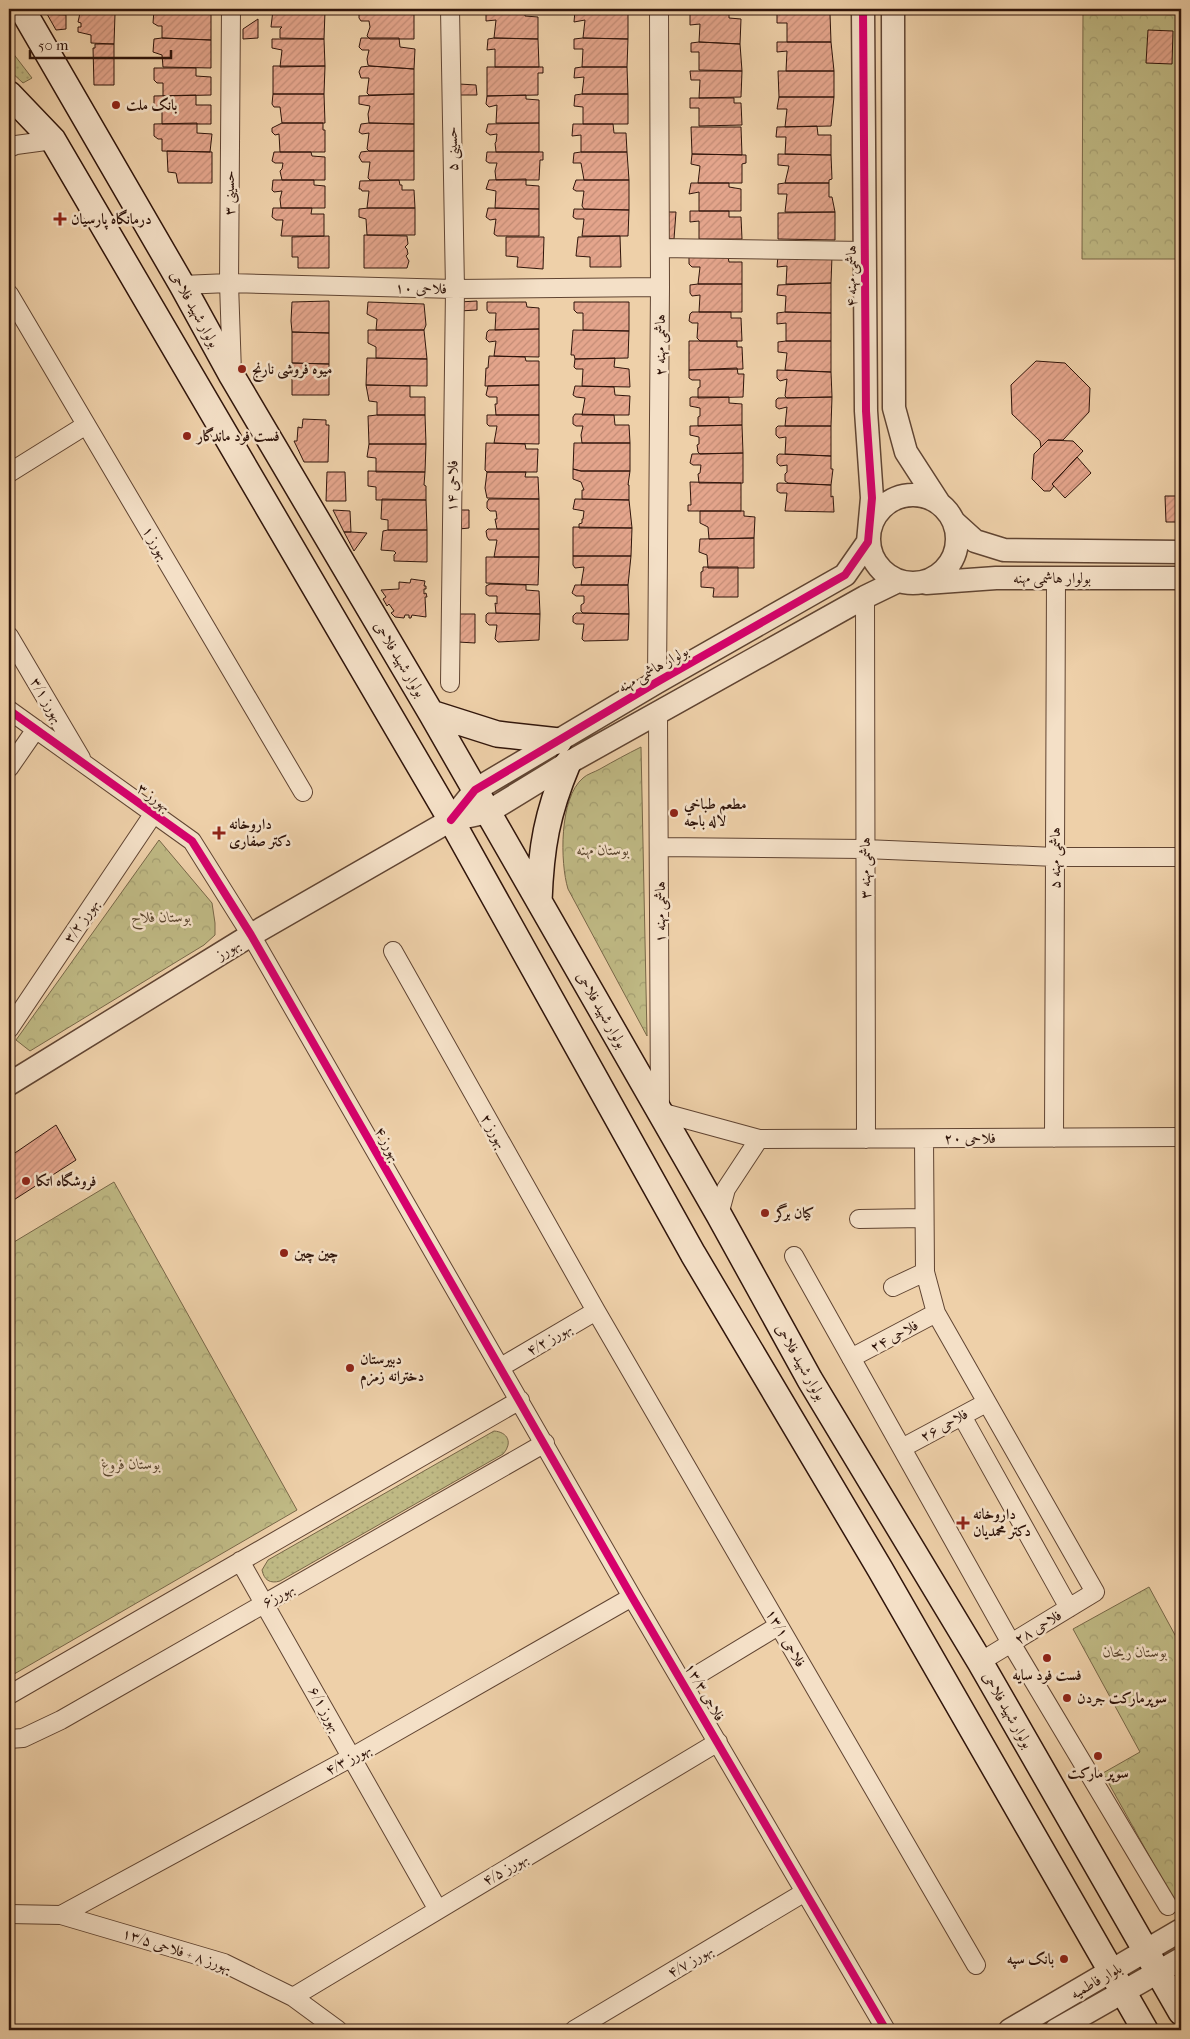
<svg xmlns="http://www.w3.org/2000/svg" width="1190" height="2039" font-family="'IM FELL French Canon',Amiri,serif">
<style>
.grass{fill:url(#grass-dots);stroke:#786748}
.forest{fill:url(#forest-crowns);stroke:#786748}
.building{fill:url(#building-hatch);stroke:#30150b}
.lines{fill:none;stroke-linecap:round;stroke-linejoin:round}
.minor-casing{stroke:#604432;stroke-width:20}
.tertiary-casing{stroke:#604432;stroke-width:25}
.secondary-casing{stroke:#30150b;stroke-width:28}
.minor{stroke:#f4e0c7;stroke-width:18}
.tertiary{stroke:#f4e0c7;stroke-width:22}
.secondary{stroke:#f4e0c7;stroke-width:25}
.cycleway-casing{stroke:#f4e0c7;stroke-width:11}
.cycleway{stroke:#d6006c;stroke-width:8}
.poi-dot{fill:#8f2418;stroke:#f4e0c7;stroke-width:2}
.labels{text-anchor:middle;stroke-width:5;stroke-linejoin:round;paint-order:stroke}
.poi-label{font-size:15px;font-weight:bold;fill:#30150b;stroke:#f4e0c7;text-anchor:start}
.street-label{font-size:15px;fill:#30150b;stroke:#f4e0c7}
.park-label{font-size:15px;font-style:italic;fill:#5b462f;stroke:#f4e0c7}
</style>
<defs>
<pattern id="grass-dots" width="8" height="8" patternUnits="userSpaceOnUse" patternTransform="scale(1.25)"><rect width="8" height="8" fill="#bfb984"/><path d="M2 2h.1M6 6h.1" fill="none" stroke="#a49e71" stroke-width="1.8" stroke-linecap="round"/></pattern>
<pattern id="forest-crowns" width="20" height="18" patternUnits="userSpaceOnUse" patternTransform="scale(1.25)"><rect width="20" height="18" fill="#bfb984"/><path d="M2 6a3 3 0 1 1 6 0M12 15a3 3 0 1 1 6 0" fill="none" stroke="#a49e71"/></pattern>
<pattern id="building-hatch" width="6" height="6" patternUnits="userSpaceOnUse" patternTransform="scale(1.25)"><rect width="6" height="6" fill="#e4a58c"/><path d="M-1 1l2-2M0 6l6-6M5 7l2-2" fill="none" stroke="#c48d77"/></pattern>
</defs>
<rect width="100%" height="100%" fill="#eed0a9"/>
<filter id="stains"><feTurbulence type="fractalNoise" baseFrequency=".004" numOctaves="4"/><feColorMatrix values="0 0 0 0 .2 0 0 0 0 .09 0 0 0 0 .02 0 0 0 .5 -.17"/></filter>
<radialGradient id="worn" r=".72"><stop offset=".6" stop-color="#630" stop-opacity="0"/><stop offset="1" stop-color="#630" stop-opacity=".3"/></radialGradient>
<path class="grass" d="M9,48l23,30 -9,5 -14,-13z
M494,1431c14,1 19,12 9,23l-223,127c-10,3 -16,-1 -18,-11l6,-10z"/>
<path class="forest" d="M1083,9h98v250h-99z
M641,747l6,289 -79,-147c-8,-26 -9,-91 15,-111 4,-4 12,-6 17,-9 14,-8 27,-15 41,-22z
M159,840l53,63 3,20v12l-11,10 -174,106 -14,-11z
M114,1182l183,328 -288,167v-432z
M1149,1587l32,59v255l-5,3 -73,-131 37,-21 -67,-123z"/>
<path class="building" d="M90,9h25v5h-25z
M163,9h48v2h-48z
M281,9h44v2l-44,-1z
M367,9h47v2l-45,-1z
M495,9h43v2l-43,-1z
M584,9h44v2z
M584,9l44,2v28l-45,-1 2,-18 -11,2 1,-11z
M697,9h44v4h-44z
M787,9h44l-1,5 -43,-1z
M154,10l57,1v29l-49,-2v-12h-4l-5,-3z
M273,10l52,1 -1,28 -44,-1v-9l2,-2h-11z
M362,10l52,1v28h-44l-3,-3 3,-9 -1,-6h-8l-2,-3v-6z
M495,10l30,1v5l13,1v22l-44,-1 2,-18 -10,1v-9z
M729,12v6l12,1 -1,25 -41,-2 1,-18 -10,1v-12z
M80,13l35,1 -1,30 -23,-1v-8l-13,-3v-5h3v-4l-3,-1z
M789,13l41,1 1,28h-44v-19h-10v-9z
M47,14l19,1v14l-10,1z
M258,19v19l-15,1v-10z
M1148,30l25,1 -1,33 -26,-1z
M162,38l49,2v28l-48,-1 -1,-12 -9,-3 1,-13z
M361,38h38l1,9 15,2 -1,20 -44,-3 -2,-1 -1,-6 2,-9h-7l-3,-3z
M494,38l44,1 1,28h-44v-18l-8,1 1,-11z
M583,38l45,1 -1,28h-45l1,-18h-9v-10z
M272,39h52l1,27 -45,1 2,-17 -10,-2z
M699,42l41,2 2,27 -43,-1v-18h-8v-9z
M777,42h54l3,29h-48l1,-20 -10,1z
M95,44h19v41h-20l-1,-37h2z
M273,66h52l-1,28h-51z
M370,66l44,3v25l-45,1 -2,-2 2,-15h-8l-2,-6 2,-5z
M487,67h56v6h-5v22l-51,1z
M582,67h45l1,27h-46l2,-17 -10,1 1,-10z
M154,68h42v8l15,1v18l-48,1v-13h-6l-3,-3z
M690,71h52l-1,26 -42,1 1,-18h-9z
M778,71h56v26h-55z
M459,84l17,1 1,10h-19z
M273,94h51l1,29h-43l-2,-16h-6l-2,-3z
M414,94v30l-45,-1 -1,-9 2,-8 -11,-2v-8z
M582,94h46v30h-45v-17l-9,-1 1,-11z
M196,95v10h15v19h-49v-12l-8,-3v-13z
M526,95v4l13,1v23h-43l1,-18 -8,2 -3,-3 1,-8z
M779,97h55l-3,29 -46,1 2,-18h-10z
M690,98h44v5h7l1,22 -43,1v-18h-9z
M197,123v10l15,1 -2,18 -48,-1v-12h-4l-4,-3v-12z
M282,123h41v7h2v22h-45l-1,-18 -4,1 -3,-3v-4z
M369,123l45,1v27h-45l-2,-2 2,-16 -7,1 -3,-2 2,-8z
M539,123v29h-43l-1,-9 1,-1 1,-8 -7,1 -4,-3 2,-8z
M573,124h40l1,9h12l1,19h-46v-17l-9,1z
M817,126l1,9h13v20l-46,-1 1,-17h-10l1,-10z
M691,127h50l1,28 -50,-1z
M169,151l43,1v31h-34l-2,-10 -8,-1 -1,-21z
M369,151h45v29h-44l-2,-2 2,-16h-8l-3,-5 2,-5z
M274,152h37l1,4 13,1v23h-43l-2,-9 2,-2 1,-6h-8l-3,-2z
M487,152h56v8h-3l-1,20h-43l-1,-9 2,-8h-8l-3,-2z
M581,152h46l2,28h-45l-3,-17h-8l1,-10z
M692,154l54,1v8l-4,1v19h-44l2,-17 -9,-2z
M778,154l53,1 1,24 -3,1v3h-44l4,-17 -11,-1z
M526,179v6l13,1v23l-44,-1 1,-17 -10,-2 3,-9z
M273,180h41v5l11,1v22h-44l-1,-9 2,-8 -8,1 -2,-2z
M399,180l1,5h2v5h12l1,18h-48l2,-17h-7l-1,-2h-2l1,-8z
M576,180h53v30l-45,-1 -2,-3 2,-15h-8l-3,-2z
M691,183h38v4l12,2v22h-42v-19l-10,2z
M785,183h44v14h3l3,15h-50l2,-18h-9v-10z
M273,208h39l-1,6h13v22h-43l2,-16h-7l-4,-3z
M369,208h46v27h-48l-1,-16 -7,-2v-8z
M488,208l51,1v27h-42l-3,-2 2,-15 -6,1 -4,-3z
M574,209l55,1 -1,26h-46l2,-17h-8l-3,-2z
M690,211h39v6h12l1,22h-43v-18l-9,1z
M662,212h14l-2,27 -12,-1z
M835,212v28l-57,-1v-26z
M364,235l43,1 1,8 -3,3 2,2 1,5 -2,2 3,5 -2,7h-43z
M329,236v32h-31v-11h-6v-20z
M620,236l1,31h-31v-10l-14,-1 2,-19z
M506,237h38l-1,32 -26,-2 1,-10 -12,-1z
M778,256h54l-1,27 -45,1 1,-18 -10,1z
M689,257h39l1,5h13v22h-44l2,-17h-8l-3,-3z
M831,283v30l-46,-1 1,-16 -9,-1 1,-10z
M698,284h44v28h-43l1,-17 -8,1 -2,-3v-8z
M329,301v32l-37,-1 -1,-11 1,-19z
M477,301v9l-18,1v-9z
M368,302l56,2 2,21 -2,5h-48l1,-11 -10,-5z
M487,302h39l1,5 12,1v21l-44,1 1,-17h-7l-2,-3z
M574,302h55v29l-46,-1v-17h-6l-3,-3z
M692,312h39v6h10l1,23h-42l-3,-3 1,-15h-6l-3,-2 1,-7z
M785,312l46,1v28h-45v-18l-9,1v-11z
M539,329v28l-45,-1 2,-15 -7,1 -3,-3 1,-7 2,-2z
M368,330h56l3,29 -51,-1v-11l-8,-4z
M573,330l56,1 -1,27 -53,1 -1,-4h-3z
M292,332l37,1v31l-37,-1z
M689,341h48v6h5l1,22 -54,1z
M786,341h45v31l-46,-2 2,-17 -9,-1v-10z
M489,356l36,1 1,4h13v24l-54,1 1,-18h2z
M367,358l60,1v27l-61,-1z
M615,358l-1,9 15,2 1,18 -48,-1 1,-17h-7l-2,-2 1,-8z
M1036,361l29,2 25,25 -1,24 -26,28h-15l-7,7 -1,-6 -28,-27 -1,-29z
M292,363l37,1v31h-37z
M737,368l1,6h6l-1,23 -45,1v-10l2,-1v-7h-8l-3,-2v-8z
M777,370l54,2 1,25 -45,1 -2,-2 2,-17 -7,2 -3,-3z
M366,385l44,1v11h15v18h-48v-13l-8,-1z
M539,385v30h-43l-1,-11h2v-7h-8l-3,-2 2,-9z
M575,386l39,1 1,8 15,1 -1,19h-47l3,-17 -9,-1 -3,-2z
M692,397h37v6l13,1v21l-44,1v-9l2,-1v-8l-10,-2v-8z
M832,397l-1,29h-46l2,-19 -8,2 -3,-2v-7l2,-2z
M575,414l39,1 1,10h14l1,18h-48l-1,-8 2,-9h-7l-3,-2v-7z
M377,415h48l1,29h-57l-1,-28z
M487,415h52v29l-45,-1 3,-17h-8l-2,-2z
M303,419l23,1v5h3l-1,37h-24l-10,-21h3l1,-14 4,1z
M742,425l1,28 -43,1 -2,-2 -1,-7 2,-1v-7l-9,-2v-9z
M778,426h53v30l-46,-2 1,-17 -7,1 -3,-3v-7z
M1048,440l25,1 10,10 -31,33 2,2 -4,5h-6l-12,-12 2,-25z
M486,443l39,1 1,5h12l-1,23h-50l-2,-2z
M574,443h56v28h-49l-8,-2z
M369,444h57l-1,28h-49v-14l-9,-1z
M743,453v30h-44l-1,-9 2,-1 1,-8h-8l-3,-2 2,-9z
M779,454l52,2v13h2l-2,16 -43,-2 -3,-2v-7l2,-2v-7l-7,1 -3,-3v-7z
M1077,457l14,16 -26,25 -13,-14z
M573,469l8,2h49l-2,14h1v15l-47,-1v-9h2l-3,-8 -8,-3z
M368,471l57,1 -1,13 2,1v14h-50v-13l-8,-1z
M327,472h18l1,29h-20z
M487,472h39l-1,5h13l1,22 -52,-1 -2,-10z
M690,482l51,1v28h-53v-6h3z
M779,483l52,2v12l2,-1 1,16 -49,-1 2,-18h-7l-3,-2v-7z
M1165,496h16v26h-15z
M382,499l44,1 1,30h-39v-10l-7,-1z
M489,499h50v30h-42l-2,-10h2l-1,-8h-6l-3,-3v-6z
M575,499l54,1 3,28h-53v-4l3,-1v-4h1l1,-8 -11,-2z
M333,510l17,1 1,21h-7z
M457,510h12v18l-10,1z
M700,511h44v5l11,1 -1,21 -45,1 -1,-12 -8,-4z
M573,527l59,1 -1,28h-58z
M488,529h51v28h-45l3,-17h-8l-2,-3 -1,-6z
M388,530h39v32l-33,-1v-6l2,-2 -2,-2 -13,-1 2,-19z
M344,532h7l16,1 -13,18z
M754,538v30h-46l-1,-13 -8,-3 1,-13z
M573,556h58l-3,29h-47l3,-18 -9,1 -2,-3z
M486,557h53l-1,28 -52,-2z
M703,567h35v30h-25l1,-9 -13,-1v-15l2,-1z
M411,579l14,2 -1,5h2v3h-2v5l2,-1 1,4h-2l1,20 -14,-2 -1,3h-2v-3h-4l-1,3 -9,-1 -4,-4 3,-2 -5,-7 -2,2 -4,-7 3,-2 -5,-7 18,-1v-7l11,1z
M490,584l36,1v5l13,1 1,23 -44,-1 -1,-10 2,1v-8h-8l-3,-2v-8z
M575,585h53l1,29 -46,-1 -2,-2v-6l3,-2v-7h-8l-4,-3z
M488,613l52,1 -1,26 -41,2 -3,-3 2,-14h-8l-3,-3v-7z
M576,613l53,1 -1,26 -44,1 -2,-2 2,-15h-8l-3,-2v-6z
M458,614h17v29l-17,-1z
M56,1125l20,35 -67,43v-46z"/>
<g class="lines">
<g class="minor-casing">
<path id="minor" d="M231,9l-2,274 3,90
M9,148l7,-3 37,-5
M660,248l205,3
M182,285l47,-2 226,6 205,-2
M9,294l294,498
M9,473l77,-48
M865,597l1,542
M9,636l72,122
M657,682l3,-395 -1,-278
M450,683l5,-394 -5,-280
M9,710l183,131 59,94 381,662 254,433
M658,712l2,400 99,27 422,-2
M9,768l27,-39
M660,847l205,2 190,8h126
M393,951l203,360 380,654
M9,1029l145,-216
M1054,1138l2,-560
M924,1139l1,133 11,41 159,279 -115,70
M719,1215l7,-26 33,-50
M859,1219l65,-1
M794,1256l217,387 157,263
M893,1287l32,-15
M851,1358l85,-45
M501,1367l95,-56
M962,1416l107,192
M902,1448l84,-45
M240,1561l198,349
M684,1683l94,-57
M9,1695l511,-295
M9,1739l14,-1 38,-18 484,-277
M9,1914l52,1 163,48 69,34 45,33
M61,1915l291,-158 280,-160
M293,1997l425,-255
M574,2030l231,-138"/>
</g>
<g class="tertiary-casing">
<path id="tertiary" d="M893,9l1,399 12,44 33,51
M869 539a44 44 0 1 1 88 0a44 44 0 1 1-88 0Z
M954,522l21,19 29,9 177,2
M926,583l70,-5h185
M451,820l24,-30 182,-108 188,-107 23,-33 4,-44 -6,-87 -3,-402
M9,1084l242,-149 200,-115 37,-8 80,-49 297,-166 33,-16
M1010,2030l171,-100
M1056,2030l125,-71"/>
</g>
<g class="secondary-casing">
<path id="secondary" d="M22,9l160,276 50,91 199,337 288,502 91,165 170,282 201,350
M9,94l44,46 398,680 242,434 187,315 265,461
M431,713l66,21 62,7
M539,901c2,-54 8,-88 29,-138"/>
</g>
<use href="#minor" class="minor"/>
<use href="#tertiary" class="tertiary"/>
<use href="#secondary" class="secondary"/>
<g class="cycleway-casing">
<path id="cycleway" d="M9,710l183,131 59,94 381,662 254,433
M451,820l24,-30 182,-108 188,-107 23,-33 4,-44 -6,-87 -3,-402"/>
</g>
<use href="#cycleway" class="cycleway"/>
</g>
<g class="poi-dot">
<circle cx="116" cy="105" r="5"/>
<path d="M57.5 211.5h5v5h5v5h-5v5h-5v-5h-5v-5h5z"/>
<circle cx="242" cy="369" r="5"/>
<circle cx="187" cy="436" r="5"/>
<circle cx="674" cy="813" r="5"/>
<path d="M216.5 825.5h5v5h5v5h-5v5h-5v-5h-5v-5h5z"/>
<circle cx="26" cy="1181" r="5"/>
<circle cx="765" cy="1213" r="5"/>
<circle cx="284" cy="1253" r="5"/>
<circle cx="350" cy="1368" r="5"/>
<path d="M960.5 1515.5h5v5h5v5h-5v5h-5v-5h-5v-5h5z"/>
<circle cx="1047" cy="1658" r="5"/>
<circle cx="1067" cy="1698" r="5"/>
<circle cx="1098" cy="1756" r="5"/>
<circle cx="1064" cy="1959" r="5"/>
</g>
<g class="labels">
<g class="poi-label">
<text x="126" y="110">بانک ملت</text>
<text x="71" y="224">درمانگاه پارسیان</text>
<text x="252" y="374">میوه فروشی نارنج</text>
<text x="197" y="441">فست فود ماندگار</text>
<text x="684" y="809">مطعم طباخي<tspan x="684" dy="17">لاله باجه</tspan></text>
<text x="229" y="829">داروخانه<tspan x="229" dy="17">دکتر صفاری</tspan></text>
<text x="36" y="1186">فروشگاه اتکا</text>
<text x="775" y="1218">کیان برگر</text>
<text x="294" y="1258">چین چین</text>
<text x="360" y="1364">دبیرستان<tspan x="360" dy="17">دخترانه زمزم</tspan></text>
<text x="973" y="1519">داروخانه<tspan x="973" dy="17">دکتر محمدیان</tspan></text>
<text x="1047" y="1680" text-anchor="middle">فست فود سایه</text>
<text x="1077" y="1703">سوپرمارکت جردن</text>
<text x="1098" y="1778" text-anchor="middle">سوپر مارکت</text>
<text x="1054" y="1964" text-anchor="end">بانک سپه</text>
</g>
<g class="street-label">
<text transform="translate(452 149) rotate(-91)" y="5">حسینی ۵</text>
<text transform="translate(229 193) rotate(-90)" y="5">حسینی ۳</text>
<text transform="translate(851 276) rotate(-90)" y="5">هاشمی مهنه ۴</text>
<text transform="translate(421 288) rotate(1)" y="5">فلاحی ۱۰</text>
<text transform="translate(195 309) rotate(61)" y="5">بولوار شهید فلاحی</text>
<text transform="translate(660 345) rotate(-90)" y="5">هاشمی مهنه ۲</text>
<text transform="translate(452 486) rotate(-89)" y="5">فلاحی ۱۴</text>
<text transform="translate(156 543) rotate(59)" y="5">بهورز ۱</text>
<text x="1052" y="583">بولوار هاشمی مهنه</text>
<text transform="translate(400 659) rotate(59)" y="5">بولوار شهید فلاحی</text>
<text transform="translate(653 669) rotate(-30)" y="5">بولوار هاشمی مهنه</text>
<text transform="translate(47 700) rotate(59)" y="5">بهورز ۳/۱</text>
<text transform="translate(154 797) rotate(36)" y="5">بهورز ۳</text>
<text transform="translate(1055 858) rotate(-90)" y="5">هاشمی مهنه ۵</text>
<text transform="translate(865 868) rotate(-90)" y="5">هاشمی مهنه ۳</text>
<text transform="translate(660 912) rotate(-90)" y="5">هاشمی مهنه ۱</text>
<text transform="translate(81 921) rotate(-56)" y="5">بهورز ۳/۲</text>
<text transform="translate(228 949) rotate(-32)" y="5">بهورز</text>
<text transform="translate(602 1010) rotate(60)" y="5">بولوار شهید فلاحی</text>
<text transform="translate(494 1131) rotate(60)" y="5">بهورز ۲</text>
<text x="970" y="1143">فلاحی ۲۰</text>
<text transform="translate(388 1144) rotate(60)" y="5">بهورز ۴</text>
<text transform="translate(894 1336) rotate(-28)" y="5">فلاحی ۲۴</text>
<text transform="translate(549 1339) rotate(-31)" y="5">بهورز ۴/۲</text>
<text transform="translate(801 1362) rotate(60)" y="5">بولوار شهید فلاحی</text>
<text transform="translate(944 1425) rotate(-29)" y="5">فلاحی ۲۶</text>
<text transform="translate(278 1595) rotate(-30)" y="5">بهورز۶</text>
<text transform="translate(1038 1627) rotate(-31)" y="5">فلاحی ۲۸</text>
<text transform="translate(786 1638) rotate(60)" y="5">فلاحی ۱۳/۱</text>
<text transform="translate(705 1692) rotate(60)" y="5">فلاحی ۱۳/۳</text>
<text transform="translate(325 1709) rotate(60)" y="5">بهورز ۶/۱</text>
<text transform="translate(1008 1710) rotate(60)" y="5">بولوار شهید فلاحی</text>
<text transform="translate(348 1759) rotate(-29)" y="5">بهورز ۴/۳</text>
<text transform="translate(505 1869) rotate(-31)" y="5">بهورز ۴/۵</text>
<text transform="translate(177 1950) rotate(18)" y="5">بهورز ۸ + فلاحی ۱۳/۵</text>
<text transform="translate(690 1961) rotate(-31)" y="5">بهورز ۴/۷</text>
<text transform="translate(1096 1981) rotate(-30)" y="5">بلوار فاطمیه</text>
</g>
<g class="park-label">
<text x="603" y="855">بوستان مهنه</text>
<text x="161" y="922">بوستان فلاح</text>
<text x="131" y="1469">بوستان فروغ</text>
<text x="1135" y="1657">بوستان ریحان</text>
</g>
</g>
<rect width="1190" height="2039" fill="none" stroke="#eed0a9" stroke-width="30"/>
<rect x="10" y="10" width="1170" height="2019" fill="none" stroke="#30150b" stroke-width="2.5"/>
<rect x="15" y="15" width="1160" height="2009" fill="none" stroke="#30150b"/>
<path d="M30 50v8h141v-8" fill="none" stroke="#30150b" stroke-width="2.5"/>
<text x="38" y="50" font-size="15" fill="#30150b" stroke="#f4e0c7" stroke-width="4" paint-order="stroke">50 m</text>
<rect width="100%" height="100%" filter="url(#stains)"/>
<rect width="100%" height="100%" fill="url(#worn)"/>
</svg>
